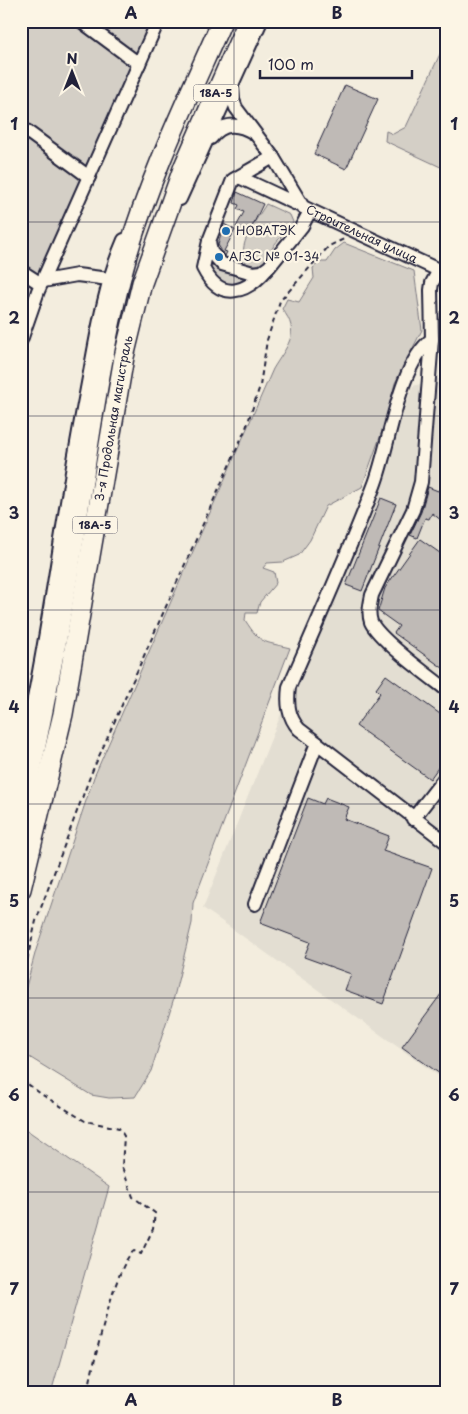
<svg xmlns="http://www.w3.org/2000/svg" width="468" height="1414" font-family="'Playpen Sans',sans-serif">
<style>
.built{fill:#e3ded2}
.green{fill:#d4cfc6;stroke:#7b7880}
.building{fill:#bfbab6;stroke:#22223b}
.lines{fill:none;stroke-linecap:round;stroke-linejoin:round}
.minor-casing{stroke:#22223b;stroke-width:16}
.highway-casing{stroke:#22223b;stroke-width:22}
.path{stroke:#22223b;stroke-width:2;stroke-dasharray:5 4;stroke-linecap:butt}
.minor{stroke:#fcf5e5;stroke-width:12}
.highway{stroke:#fcf5e5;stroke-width:19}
.grid{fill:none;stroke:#22223b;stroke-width:1;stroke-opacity:0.55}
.poi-dot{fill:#1f6fb2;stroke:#fcf5e5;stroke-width:2}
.labels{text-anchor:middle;stroke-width:4.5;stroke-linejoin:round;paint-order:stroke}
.shield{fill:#fcf5e5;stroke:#63616e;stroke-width:1}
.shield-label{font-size:11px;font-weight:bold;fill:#22223b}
.poi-label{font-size:12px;fill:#22223b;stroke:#fcf5e5;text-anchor:start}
.street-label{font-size:12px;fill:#22223b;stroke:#fcf5e5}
.neatline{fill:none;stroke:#22223b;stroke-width:2}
.grid-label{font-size:16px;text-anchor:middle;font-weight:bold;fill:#22223b}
</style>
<rect width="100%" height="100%" fill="#f3edde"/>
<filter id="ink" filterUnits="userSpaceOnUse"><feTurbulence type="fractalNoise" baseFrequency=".02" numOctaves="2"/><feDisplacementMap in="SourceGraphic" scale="10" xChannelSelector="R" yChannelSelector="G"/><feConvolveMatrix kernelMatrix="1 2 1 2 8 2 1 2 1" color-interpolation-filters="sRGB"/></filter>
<g filter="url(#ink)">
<path class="built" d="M442,378l5,4v700l-244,-174 210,-522z"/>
<path class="green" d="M21,21h133l-133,311z
M447,39v131l-62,-29 1,-10 7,3 13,-7z
M266,204l24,11 3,7 -1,4c-6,6 -15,14 -19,21 -5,10 -11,22 -26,17 -12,-18 9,-43 19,-60z
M344,243l70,28 8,59 -27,53 -11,43 -22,61 -36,19 -16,34 -11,15 -16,7 -16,1 -4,5 11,4 2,11 -16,19 -3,11h-11l-1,7c16,25 18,21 45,28l-97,255 -1,20 -19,78 -22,70 -16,26 -26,1 -18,-3 -70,-43v-47l15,-55 58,-173 179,-408c13,-22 29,-36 9,-60l5,-10 12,3 15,-24 -1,-10 7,-6h7l8,-12z
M208,263l35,14 -1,4 -6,5c-18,-5 -23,-6 -28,-23z
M21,1126l88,61 -58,206h-30z"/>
<path class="building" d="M345,85l33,14 -32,70 -32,-15z
M237,192l26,12 -14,29 -13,-6 8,-15 -7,-3 2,-4 -5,-2z
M224,224l11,6 -11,21 3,1 -2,4 -7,-11z
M447,479v46l-15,-12 -3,6 -4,-1 -8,20 -7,-3 11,-23 7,-25 10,4z
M381,498l15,6 -34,87 -16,-6z
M420,539l27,19v113l-53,-38 5,-7 -21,-15 7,-23z
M386,675l61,44v36l-17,24 -74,-53 24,-33 -4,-4z
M308,798l15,6 3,-6 23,9 -5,12 45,17 -6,15 49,17 -49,136 -38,-14 6,-16 -47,-17 6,-15 -50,-19z
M447,986v93l-45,-32z"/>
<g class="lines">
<g class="minor-casing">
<g id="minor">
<path d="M81,21l58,43"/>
<path id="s1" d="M232,87l1,13 3,8 37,49 30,50 144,67"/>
<path d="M21,127l68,50"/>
<path d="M211,138c12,-16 27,-15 43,-5"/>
<path d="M273,157l-40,23 -24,61 2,11 11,12 31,9 9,-1 7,-5 33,-41 8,-15"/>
<path d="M239,177l64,30"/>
<path d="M180,199l81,-178"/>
<path d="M209,241l-6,27c17,34 43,26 64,1"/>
<path d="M439,270l-7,13 -1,7 1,49 -11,143 -8,28 -41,85c-2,10 -4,18 -1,27 8,18 58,54 76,68"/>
<path d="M21,271l17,11 39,-7 32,4"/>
<path d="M432,339c-35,27 -42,107 -58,147 -26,68 -56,134 -85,201 -2,16 -1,30 10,42l148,114"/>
<path d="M21,340l17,-49 120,-270"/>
<path d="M21,760c28,-121 41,-244 65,-366 10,-52 17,-106 38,-154"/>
<path d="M413,819l34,-44"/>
<path d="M255,904l62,-161"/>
</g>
</g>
<g class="highway-casing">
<g id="highway">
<path d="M21,816c20,-92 38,-184 53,-277 15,-94 27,-192 53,-284 24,-81 61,-157 95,-234"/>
<path id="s2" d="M21,889l42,-175 61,-357 18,-74 42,-117 64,-145"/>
</g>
</g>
<path class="path" d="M21,986l15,-65 55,-147 155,-346 14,-42 7,-46 13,-39 49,-55 15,-7
M21,1079l20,15 44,27 34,7 5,8 -2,31 11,30 22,16 -2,16 -12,25 -7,-3c-18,11 -42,117 -46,142"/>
<use href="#minor" class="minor"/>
<use href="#highway" class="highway"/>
</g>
</g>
<path class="grid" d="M234,21v1372M21,222h426M21,416h426M21,610h426M21,804h426M21,998h426M21,1192h426"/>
<g class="poi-dot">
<circle cx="226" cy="231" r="5"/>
<circle cx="219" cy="257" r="5"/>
</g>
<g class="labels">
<g class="shield">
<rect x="193.5" y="84.5" width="45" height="17" rx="4"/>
<rect x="72.5" y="516.5" width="45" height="17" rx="4"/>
</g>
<g class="shield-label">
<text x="216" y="97">18А-5</text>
<text x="95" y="529">18А-5</text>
</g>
<g class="poi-label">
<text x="236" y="235">НОВАТЭК</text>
<text x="229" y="261">АГЗС № 01-34</text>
</g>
<g class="street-label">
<text dy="4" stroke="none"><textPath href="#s1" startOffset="206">Строительная улица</textPath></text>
<text dy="4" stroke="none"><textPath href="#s2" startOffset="480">3-я Продольная магистраль</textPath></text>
</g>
</g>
<rect width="468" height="1414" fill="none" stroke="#fcf5e5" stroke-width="55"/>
<g transform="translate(72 72)" stroke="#fcf5e5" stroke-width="4" paint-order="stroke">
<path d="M0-4L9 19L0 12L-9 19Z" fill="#22223b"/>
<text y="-8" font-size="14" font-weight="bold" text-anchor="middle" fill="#22223b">N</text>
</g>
<path d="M260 70v8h152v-8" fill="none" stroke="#22223b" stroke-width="2.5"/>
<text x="268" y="70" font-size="15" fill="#22223b" stroke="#fcf5e5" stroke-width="4" paint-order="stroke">100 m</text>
<rect x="28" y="28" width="412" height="1358" class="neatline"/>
<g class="grid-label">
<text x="131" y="19">A</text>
<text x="337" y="19">B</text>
<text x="14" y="130">1</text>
<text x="454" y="130">1</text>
<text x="14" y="324">2</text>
<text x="454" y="324">2</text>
<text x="14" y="519">3</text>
<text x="454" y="519">3</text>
<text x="14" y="713">4</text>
<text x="454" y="713">4</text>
<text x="14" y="907">5</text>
<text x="454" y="907">5</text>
<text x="14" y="1101">6</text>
<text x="454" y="1101">6</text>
<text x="14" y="1295">7</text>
<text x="454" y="1295">7</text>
<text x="131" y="1406">A</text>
<text x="337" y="1406">B</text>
</g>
</svg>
